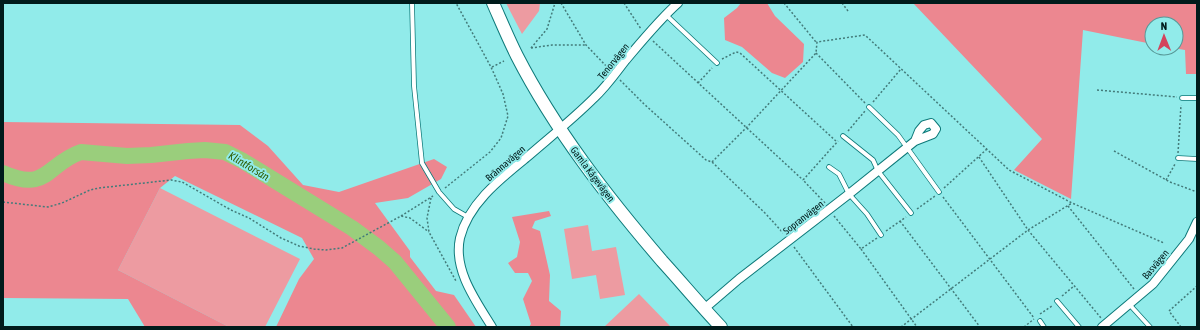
<svg xmlns="http://www.w3.org/2000/svg" width="1200" height="330" font-family="'Asap Condensed',sans-serif">
<style>
.green{fill:#ed9ba1}
.forest{fill:#ec8790}
.lines{fill:none;stroke-linecap:round;stroke-linejoin:round}
.river{stroke:#9ace7c;stroke-width:16}
.lane-casing{stroke:#0d7979;stroke-width:5.5}
.street-casing{stroke:#0d7979;stroke-width:10}
.secondary-casing{stroke:#0d7979;stroke-width:14}
.path{stroke:#437b7a;stroke-width:1.5;stroke-dasharray:2 2;stroke-linecap:butt}
.lane{stroke:#fff;stroke-width:4}
.street{stroke:#fff;stroke-width:8}
.secondary{stroke:#fff;stroke-width:12}
.labels{text-anchor:middle;stroke-width:4;stroke-linejoin:round;paint-order:stroke}
.street-label{font-size:10px;fill:#001b1b;stroke:#91ebea}
.water-label{font-size:11px;font-style:italic;fill:#2f5c01;stroke:#91ebea}
</style>
<rect width="100%" height="100%" fill="#91ebea"/>
<path class="green" d="M506,3h34l-1,8 -17,23z
M160,188l140,71 -35,68h-36l-111,-57z
M588,225l4,26 24,-4 9,48 -25,4 -4,-24 -24,4 -8,-50z
M639,294l32,33h-67z"/>
<path class="forest" d="M741,3h26l8,13 29,28 -1,18 -18,16 -13,-5 -30,-26 -17,-7 -1,-22 13,-10z
M913,3h284v71h-11l-1,-24 -12,-2h3v-24h-24v20l-69,-14 -12,169 -57,-29 28,-31z
M3,122l237,3 28,21 35,39 36,7 95,-33 13,8 -6,12 -33,19 -33,5 35,48v6l26,34 18,4 22,32h-200l23,-48 15,-20 -12,-21 -127,-62 -15,12 -42,82 111,57h-84l-17,-28 -125,-1z
M549,211l2,5 -16,5 -3,7 8,3 10,44 -1,26 12,10 -1,16h-31l2,-3 -8,-25 9,-18 -4,-8h-13l-7,-10 9,-6 3,-15 -8,-25z"/>
<g class="lines">
<path class="river" d="M3,173c45,20 43,-9 78,-21l46,4 24,-1 37,-4 17,-1 20,2 18,9 109,67 27,20 16,14 53,65"/>
<g class="lane-casing">
<path id="lane" d="M412,3l2,83 8,77 17,29 15,17 14,8
M666,15l51,48
M1182,98h15
M869,107l29,28 41,57
M843,136l30,24 5,11 33,42
M1178,158l19,1
M829,167l10,7 10,20 18,20 14,21
M1057,301l22,26
M1129,304l21,23
M1040,321l4,6"/>
</g>
<g class="street-casing">
<path id="street" d="M704,309l35,-30 110,-85 66,-53 18,-7 3,-5 -5,-6 -7,2 -5,6 -4,10
M492,327c-16,-26 -39,-57 -32,-89 8,-34 40,-59 66,-80 23,-20 47,-39 68,-60 12,-11 21,-24 31,-37 17,-20 34,-41 53,-58
M1102,327l51,-43 36,-45 8,-17"/>
</g>
<g class="secondary-casing">
<path id="secondary" d="M493,3c8,18 15,35 24,53 38,74 91,142 145,205 20,22 39,45 59,66"/>
</g>
<path class="path" d="M561,3l25,42 23,24
M624,3l17,26
M784,3l32,39
M842,3l6,8
M653,41l150,139
M531,48l21,-3h34
M531,48l16,-19 8,-26
M816,53l49,50
M722,59l14,-7 4,1 97,89
M492,67l12,-6
M620,80l24,24 62,56 6,2 54,52 17,19
M698,83l14,-15
M1097,90l80,7
M873,102l28,-33
M848,131l17,-20
M1114,151l56,31 27,10
M1178,153l3,-48
M979,157l49,73 73,88
M712,162l35,-35 69,-74 1,-11 48,-7 144,135 63,33 92,40
M1166,180l9,-16
M445,188l45,-36 11,-14 7,-22 -5,-22 -12,-27 -35,-64
M944,188l43,-39
M943,197l91,121
M431,198l-4,20 2,14 27,49
M3,202l45,5 14,-4 28,-13 9,-2 72,-8 11,2 49,28 18,8 32,20 18,8 15,3 12,1 16,-2 59,-32 9,2 19,14
M825,203l-22,-23 35,-39
M1068,206l66,83
M917,209l18,-13
M401,216l32,-20
M834,216l27,33 16,-11
M900,221l80,106
M886,231l20,-14
M794,247l59,80
M861,249l56,78
M1062,296l12,-10
M1040,314l12,-8
M901,327l127,-97 44,-27
M1024,327l10,-8
M1181,327l-12,-16 28,-25"/>
<use href="#lane" class="lane"/>
<use href="#street" class="street"/>
<use href="#secondary" class="secondary"/>
</g>
<g class="labels">
<g class="street-label">
<text transform="translate(613 61) rotate(-51)" y="4">Tenorvägen</text>
<text transform="translate(505 163) rotate(-41)" y="4">Brännavägen</text>
<text transform="translate(593 174) rotate(53)" y="4">Gamla Kågevägen</text>
<text transform="translate(803 217) rotate(-38)" y="4">Sopranvägen</text>
<text transform="translate(1155 264) rotate(-50)" y="4">Basvägen</text>
</g>
<g class="water-label">
<text transform="translate(249 166) rotate(31)" y="4">Klintforsån</text>
</g>
</g>
<rect width="1200" height="330" fill="none" stroke="#001b1b" stroke-width="8"/>
<g transform="translate(1164 36) rotate(359)"><circle r="19" fill="#91ebea" stroke="#579897"/>
<path d="M0-3L7 15L0 10L-7 15Z" fill="#d3435c"/>
<text y="-6" font-size="11" font-weight="bold" text-anchor="middle" fill="#001b1b">N</text>
</g>
</svg>
